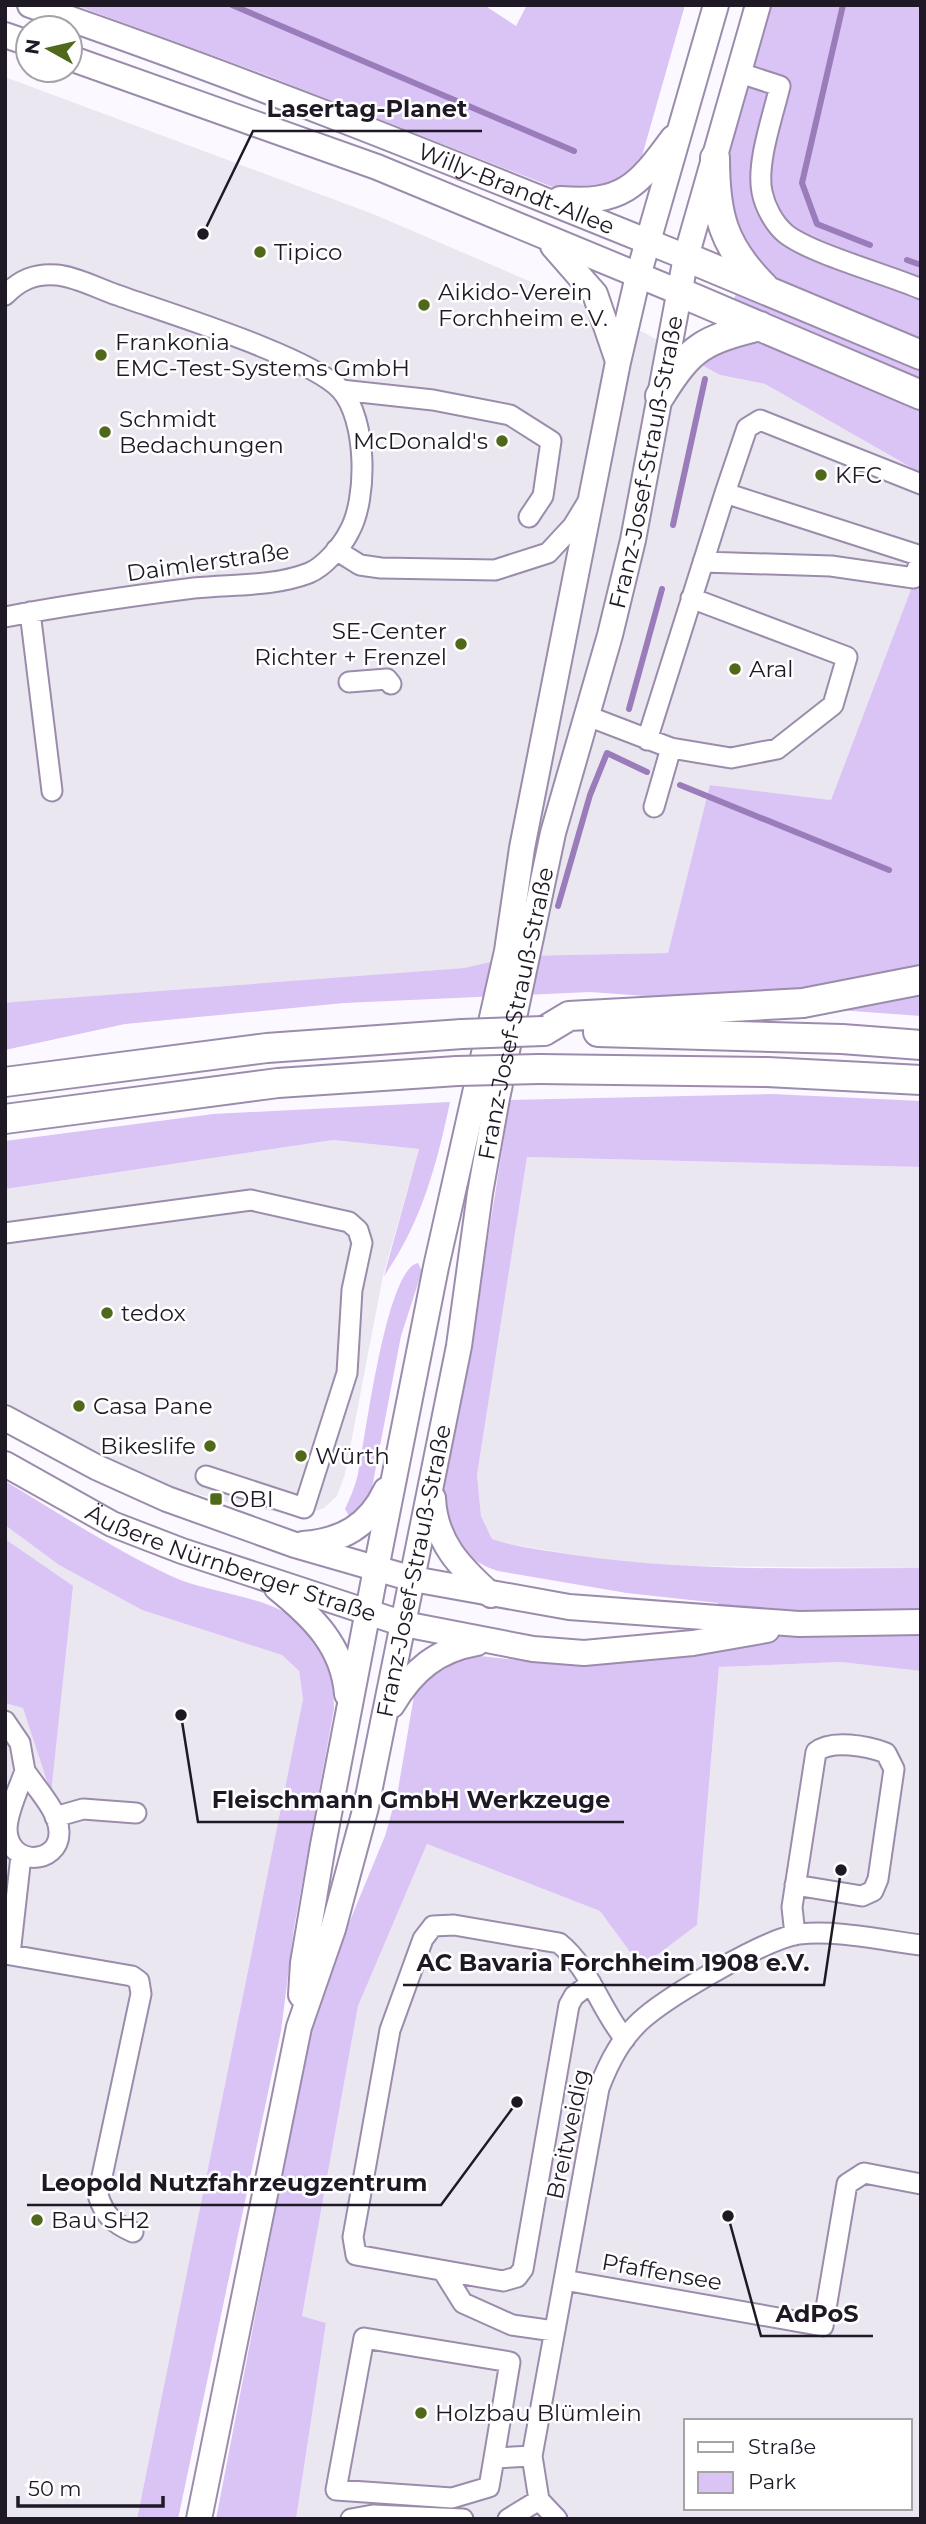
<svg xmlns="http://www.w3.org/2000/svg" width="926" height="2524" font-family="Montserrat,sans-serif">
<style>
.built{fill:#ebe7f1;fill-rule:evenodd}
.green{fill:#dac3f5}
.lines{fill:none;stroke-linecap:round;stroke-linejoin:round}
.stream{stroke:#9a7cbb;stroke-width:6}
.minor-casing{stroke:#9b8cac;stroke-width:23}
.major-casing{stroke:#9b8cac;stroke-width:28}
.highway-casing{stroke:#9b8cac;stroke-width:32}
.minor{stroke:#fff;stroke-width:19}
.major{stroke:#fff;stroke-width:24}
.highway{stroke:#fff;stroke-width:28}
.highway-bridge-casing{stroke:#9b8cac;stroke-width:32;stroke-linecap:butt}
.highway-bridge{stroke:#fff;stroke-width:28}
.poi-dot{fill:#506819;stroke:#fff;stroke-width:2.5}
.labels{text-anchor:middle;stroke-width:5;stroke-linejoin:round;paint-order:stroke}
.street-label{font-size:23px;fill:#1f1925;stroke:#fff}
.poi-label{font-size:23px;fill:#1f1925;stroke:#fff;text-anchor:start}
.leader{fill:none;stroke:#1f1925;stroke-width:2.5}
.callout-dot{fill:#1f1925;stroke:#fff;stroke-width:2.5}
.callout-label{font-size:24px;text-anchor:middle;font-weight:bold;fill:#1f1925;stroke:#fff;stroke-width:5;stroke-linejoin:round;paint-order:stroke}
</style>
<rect width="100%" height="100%" fill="#fbf8ff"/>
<path class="built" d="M5,77l368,137 177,76 93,42 77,43 45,9 156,89v90l-90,237 -120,-15 -43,168 -151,3 -53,12 -459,35z
M333,1140l86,9 -36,127 -38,198 -8,22 -13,12 -17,6 -25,-1 -56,-11 -60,-17 -109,-52 -52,-31v-213z
M527,1157l394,10v401l-244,-2 -69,-6 -100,-16 -16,-5 -11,-23 -4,-41z
M5,1525l54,40 83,45 140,45 17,16 4,28 -166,820h-132z
M841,1662l80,9v848h-625l30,-196 -24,-7 56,-310 69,-162 173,67 41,56 56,-42 22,-258zM686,2421h224v87h-224z"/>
<path class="green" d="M75,5h409l32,21 11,-21h158l-43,151 -10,15 -13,12 -41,9 -23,-4 -294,-115z
M770,5h151v468l-156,-89 -45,-9 -20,-11 54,-104 -27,-48 -1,-54z
M921,563v453l-331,-24 -246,11 -219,21 -120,26v-47l8,-1 451,-34 53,-12 151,-3 42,-168 121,15z
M772,1094l149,7v66l-394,-10 -50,318 4,41 11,23c26,9 55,11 83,16 114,17 230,13 346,13v103l-80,-9 -122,5 -22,258 -56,42 -41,-56 -173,-67 -69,162 -56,310 24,7 -30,196h-80l93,-482 28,-85 48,-116 13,-46 16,-94 9,-16 18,-14 30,-11 64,7h66l118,-13 -1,-46 -91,-10 -129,-22c-37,-12 -52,-37 -55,-75 -2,-23 15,-85 20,-111 17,-95 32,-190 47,-285z
M450,1102c-13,62 -29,122 -66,174l35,-127 -86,-9 -328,49v-48l208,-27z
M418,1263l4,8 -21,65 -30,157 -19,28 -7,-12c5,-11 10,-22 13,-35 7,-33 28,-206 60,-211z
M5,1481c55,33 108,68 166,95 39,18 97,19 130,47 24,20 33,56 33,86l-40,219 -13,103 -103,488h-41l166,-820 -4,-28 -17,-16 -140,-45 -83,-45 -54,-40z
M5,1539l68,47 -22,207 -28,-85 -18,-5z"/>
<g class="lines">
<path class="stream" d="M232,5l342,146
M843,5l-41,178 15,41 53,21
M907,260l14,5
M673,525l32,-146
M629,709l33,-120
M680,785l209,85
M558,906l32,-111 17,-42 40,19"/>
<g class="minor-casing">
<path id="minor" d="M740,73l40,13c-7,30 -24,77 -18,106 3,15 12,32 24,42 26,20 100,40 135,55
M5,295c15,-15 30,-22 52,-20 20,2 42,14 60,20 47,17 195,62 224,95 26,29 27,109 8,142 -7,14 -25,35 -40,41 -36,14 -78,11 -115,15 -63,8 -127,17 -189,29
M341,390l92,10 77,15 41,26 -8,55 -14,21
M725,493l22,-65 13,-8 161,64
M336,550l24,15 21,3 114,2 53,-17 25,-27 14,-23
M703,562l128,4 83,12 7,-20
M30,612l22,179
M349,682l38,-3 4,5
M585,715l86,33 60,10 46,-9 56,-44 14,-48 -156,-59
M647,740l78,-247 196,63
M654,807l17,-59
M5,1233l246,-33 98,22 9,8 4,13 -10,47 -5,83 -43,135 -98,-32
M5,1721l15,22 5,28
M25,1771c11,17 34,40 34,61 1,33 -52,36 -52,-4 1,-18 12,-40 18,-57z
M55,1817l28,-8 53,4
M795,1935l-3,-28 24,-155c15,-13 52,-6 70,1l8,16 -16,110 -5,12 -11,5 -67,-11
M5,1954l127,22 7,5 2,13 -43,201c6,21 17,29 35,37
M10,1954l11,-98
M591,1983l-17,13 -5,9 -46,264 -6,8 -14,4 -147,-26 -3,-18 37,-207 33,-91 10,-13 21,-1 105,18c31,25 41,66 66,96
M443,2271l20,32 49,22 42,6
M564,2280l259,46 24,-142 17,-11 57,11
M494,2458l-5,29 -37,11 -116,-8 28,-152 146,24 -16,96 38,-2
M351,2519l22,-4 90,4
M508,2519l31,-19
M557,2519l-18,-19 -7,-44 67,-368c10,-26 23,-52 46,-71 26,-22 122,-79 154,-83 40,-4 82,6 122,11"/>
</g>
<g class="major-casing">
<g id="major">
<path id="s1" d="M30,5c222,76 438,164 656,252"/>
<path d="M5,35l23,8"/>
<path d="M70,58l307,109 302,125"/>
<path d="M560,199c62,5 77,-12 113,-61"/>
<path d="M553,246l42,48 22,64"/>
<path d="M5,1418l91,49 71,32 128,46 118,34 156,28 230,17 122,-2"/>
<path id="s2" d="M5,1464l107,60 70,27 222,73 129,25 51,4 109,-10 74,-13"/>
<path d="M433,1498c2,44 27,69 58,97"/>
<path d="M303,1544c39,-3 66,-18 83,-54"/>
<path d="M277,1588c36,29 66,58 70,106"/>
<path d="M392,1705c21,-35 45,-55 85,-62"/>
<path d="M301,1995l2,-32 20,-118 53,-276 60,-302 71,-316 15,-103 96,-486 20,-86 78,-271"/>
<path id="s3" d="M199,2519l100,-492 34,-98 33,-122 93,-461 21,-153 17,-95 56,-265 57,-198 23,-95 53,-283 72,-252"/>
</g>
</g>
<g class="highway-casing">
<path id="highway" d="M715,158c0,57 8,88 49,129
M686,257l235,98
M679,292l242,103
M660,396c31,-50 44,-56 100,-70
M544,1031l25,-15 234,-13 118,-23
M598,1032l244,7 79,6
M539,1069l228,3 154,8
M5,1082l262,-34 195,-14
M5,1119l273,-36 179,-12"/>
</g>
<use href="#minor" class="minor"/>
<use href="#major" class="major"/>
<use href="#highway" class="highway"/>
<g class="highway-bridge-casing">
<path id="highway-bridge" d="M462,1034l82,-3
M457,1071l82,-2"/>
</g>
<use href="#highway-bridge" class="highway-bridge"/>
</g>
<g class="poi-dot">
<circle cx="260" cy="252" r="7"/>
<circle cx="424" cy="305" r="7"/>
<circle cx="101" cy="355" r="7"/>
<circle cx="105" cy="432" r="7"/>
<circle cx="502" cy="441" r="7"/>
<circle cx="821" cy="475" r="7"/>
<circle cx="461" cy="644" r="7"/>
<circle cx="735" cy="669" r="7"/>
<circle cx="107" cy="1313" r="7"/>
<circle cx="79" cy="1406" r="7"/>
<circle cx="210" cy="1446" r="7"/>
<circle cx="301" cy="1456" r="7"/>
<rect x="209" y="1492" width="14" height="14" rx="3.5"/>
<circle cx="37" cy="2220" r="7"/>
<circle cx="421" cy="2413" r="7"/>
</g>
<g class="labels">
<g class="street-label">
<text dy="8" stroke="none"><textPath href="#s1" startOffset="520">Willy-Brandt-Allee</textPath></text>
<text dy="8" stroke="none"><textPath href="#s3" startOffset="2107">Franz-Josef-Strauß-Straße</textPath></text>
<text transform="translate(208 562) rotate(-8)" y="8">Daimlerstraße</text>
<text dy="8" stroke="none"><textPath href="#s3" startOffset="1540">Franz-Josef-Strauß-Straße</textPath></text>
<text dy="8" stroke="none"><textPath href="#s2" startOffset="248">Äußere Nürnberger Straße</textPath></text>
<text dy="8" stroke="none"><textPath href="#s3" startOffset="973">Franz-Josef-Strauß-Straße</textPath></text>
<text transform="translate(568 2134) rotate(-78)" y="8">Breitweidig</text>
<text transform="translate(662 2272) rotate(10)" y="8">Pfaffensee</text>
</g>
<g class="poi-label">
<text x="274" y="260">Tipico</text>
<text x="438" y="300">Aikido-Verein<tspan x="438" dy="26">Forchheim e.V.</tspan></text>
<text x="115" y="350">Frankonia<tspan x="115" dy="26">EMC-Test-Systems GmbH</tspan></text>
<text x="119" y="427">Schmidt<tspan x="119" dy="26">Bedachungen</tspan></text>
<text x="488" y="449" text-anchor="end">McDonald's</text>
<text x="835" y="483">KFC</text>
<text x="447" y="639" text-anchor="end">SE-Center<tspan x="447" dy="26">Richter + Frenzel</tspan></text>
<text x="749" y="677">Aral</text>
<text x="121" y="1321">tedox</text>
<text x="93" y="1414">Casa Pane</text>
<text x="196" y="1454" text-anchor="end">Bikeslife</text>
<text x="315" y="1464">Würth</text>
<text x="230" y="1507">OBI</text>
<text x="51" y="2228">Bau SH2</text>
<text x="435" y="2421">Holzbau Blümlein</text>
</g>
</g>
<path class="leader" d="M203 234L253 131H482M181 1715L198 1822H624M841 1870L824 1985H403M517 2102L441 2205H27M728 2216L761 2336H873"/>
<g class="callout-dot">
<circle cx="203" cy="234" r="7"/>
<circle cx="181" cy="1715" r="7"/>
<circle cx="841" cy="1870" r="7"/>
<circle cx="517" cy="2102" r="7"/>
<circle cx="728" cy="2216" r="7"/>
</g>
<g class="callout-label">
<text x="367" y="117">Lasertag-Planet</text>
<text x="411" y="1808">Fleischmann GmbH Werkzeuge</text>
<text x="613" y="1971">AC Bavaria Forchheim 1908 e.V.</text>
<text x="234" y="2191">Leopold Nutzfahrzeugzentrum</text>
<text x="817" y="2322">AdPoS</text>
</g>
<rect width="926" height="2524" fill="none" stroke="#1f1925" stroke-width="14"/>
<rect x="684" y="2419" width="228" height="91" fill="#ffffff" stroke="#a5a3a8" stroke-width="2"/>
<rect x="698" y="2442" width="35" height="10" fill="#ffffff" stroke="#a5a3a8" stroke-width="2"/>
<text x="748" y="2454" font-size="21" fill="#1f1925">Straße</text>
<rect x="698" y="2472" width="35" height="21" fill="#dac3f5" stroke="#a5a3a8" stroke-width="2"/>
<text x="748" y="2489" font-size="21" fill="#1f1925">Park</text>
<g transform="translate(49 49) rotate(278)"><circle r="33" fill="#ffffff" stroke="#a5a3a8" stroke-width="2"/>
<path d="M0-5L12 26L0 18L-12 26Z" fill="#506819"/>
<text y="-10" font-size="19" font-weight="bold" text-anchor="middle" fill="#1f1925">N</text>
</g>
<path d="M18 2496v10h145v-10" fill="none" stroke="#1f1925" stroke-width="3.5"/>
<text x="28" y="2496" font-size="21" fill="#1f1925" stroke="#ffffff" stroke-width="5" paint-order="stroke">50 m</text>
</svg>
